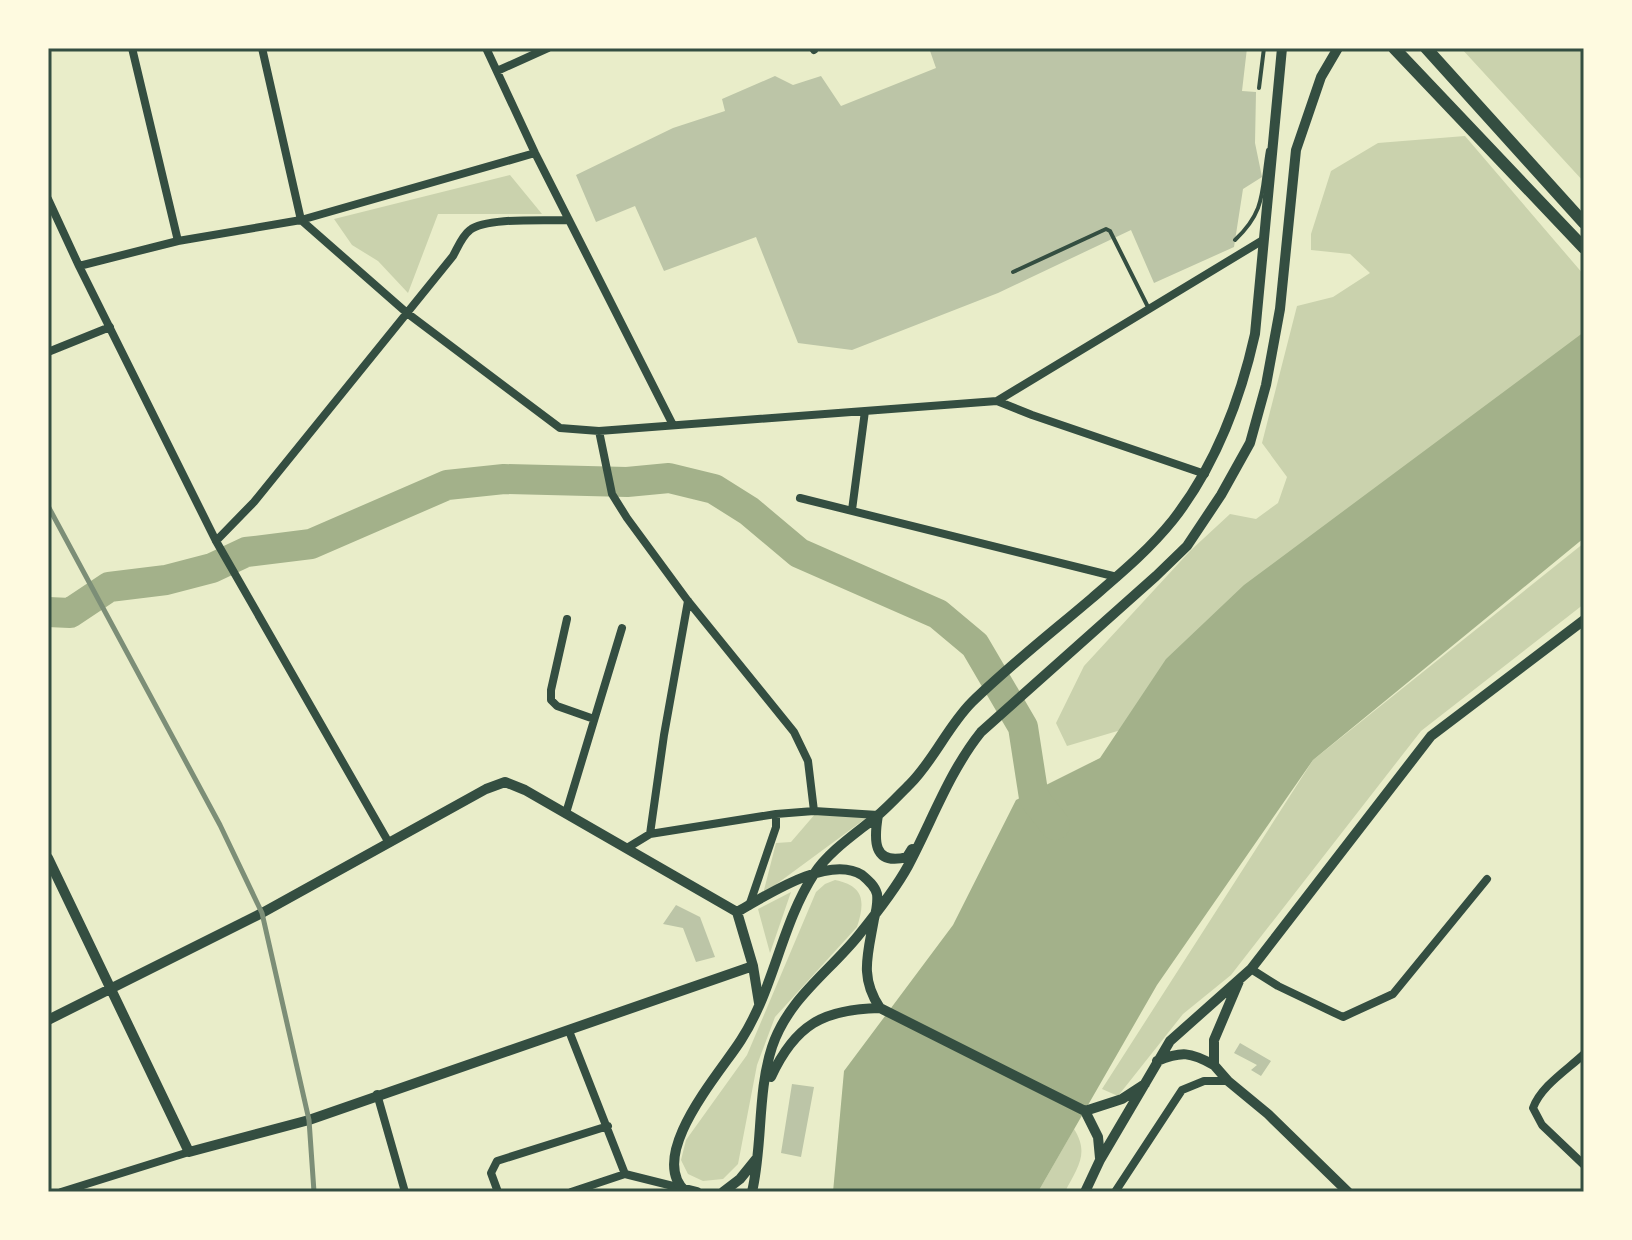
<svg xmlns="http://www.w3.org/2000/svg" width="1632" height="1240" font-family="'Source Sans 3',sans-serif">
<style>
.green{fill:#cad2ad}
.water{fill:#a3b18a}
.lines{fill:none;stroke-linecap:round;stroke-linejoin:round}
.river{stroke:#a3b18a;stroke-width:30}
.building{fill:#bcc5a7}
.service{stroke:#344e41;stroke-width:4}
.minor{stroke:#344e41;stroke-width:8}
.tertiary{stroke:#344e41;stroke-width:10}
.secondary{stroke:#344e41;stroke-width:12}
.rail{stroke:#7c8e77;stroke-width:5}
.neatline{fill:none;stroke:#344e41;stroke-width:3}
</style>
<rect width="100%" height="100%" fill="#e9edc9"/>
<path class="green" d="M1461,48h123v134z
M1465,136l119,139v75l-453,377 -64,19 -11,-23 28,-57 106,-115 40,-37 26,5 22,-16 9,-26 -25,-34 35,-137 36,-9 37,-24 -20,-19 -39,-4v-16l20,-63 47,-28z
M510,175l32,39h-104l-30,79 -30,-32 -26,-16 -18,-26z
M1584,543v61l-163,127 -190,244 -48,39 -65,82 -16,-7 211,-329z
M816,813l53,3 -106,78 13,-51 15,-1z
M835,880c30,6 30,22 22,47l-82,90 -18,48 -19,99 -15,15 -20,2 -15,-7 -7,-14 5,-20 61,-85 69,-163 9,-8z
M791,892l-21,61 -12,-44z
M1074,1129c16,25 3,39 -9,63h-27z"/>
<path class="water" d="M1584,332v206l-271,222 -156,225 -119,207h-205l11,-121 109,-146 63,-125 84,-42 66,-99 78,-74z"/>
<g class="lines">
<path class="river" d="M48,612l22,1 39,-26 57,-7 46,-12 34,-16 65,-8 136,-59 57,-6 123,3 42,-4 45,11 35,22 50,42 139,61 37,31 48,82 11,71 21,27"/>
</g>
<path class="building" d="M929,48h318l-5,43 14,1 -1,51 7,34 -19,12 -9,58 -80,36 -23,-53 -133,63 -146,57 -54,-7 -42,-106 -92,34 -29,-65 -39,16 -20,-47 97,-47 52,-17 -3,-12 53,-23 18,9 28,-9 20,30 95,-38z
M676,905l24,12 15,40 -19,5 -13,-34 -20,-4z
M1240,1043l31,18 -10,15 -10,-6 6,-5 -23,-12z
M792,1084l22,3 -13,70 -20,-4z"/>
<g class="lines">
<path class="service" d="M1259,88l5,-40
M1235,240c32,-30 26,-50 33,-90
M1013,272l93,-43 4,2 39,78"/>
<path class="minor" d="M132,48l46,193
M262,48l39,172 106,93 153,115 39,3 398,-30 35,14 173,59
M486,48l49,105 138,272
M813,48l1,2
M497,71l51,-23
M48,199l31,67 137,275 173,302
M79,266l99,-25 123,-21 234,-67
M48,352l62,-25
M997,401l266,-161
M599,431l13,63 15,24 61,83 106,131 14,29 6,50
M800,498l317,79
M852,510l13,-99
M216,541l38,-39 199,-246c5,-9 9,-20 17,-26 16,-13 77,-9 99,-10
M567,619l-16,71v10l6,6 37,13
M566,813l56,-185
M650,834l14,-99 24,-134
M627,848l23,-14 126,-20 38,-3 64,4
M749,906l27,-79v-13
M1251,969l27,17 65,31 50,-23 94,-115
M569,1031l56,143
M1584,1054c-17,16 -43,32 -51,54l9,17 42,40
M377,1094l28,98
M61,1192l128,-40
M498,1192l-7,-19 6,-12 111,-35
M571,1192l54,-18 56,14
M1115,1192l67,-102 22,-9h24"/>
<path class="tertiary" d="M878,815c-4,24 -6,51 29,42l5,-8
M48,858l141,294 120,-32 444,-154
M737,912l16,54 6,37
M1239,981l-25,59v25l14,16 40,33 80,78
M48,1020l214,-107 224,-124 19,-7 20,8 212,122c30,-17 92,-58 125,-37 6,5 13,11 15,19 1,8 -1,18 -3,25 -6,35 -15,58 6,89
M1157,1061c25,-10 33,-9 57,4
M771,1077c24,-52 52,-68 109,-69l205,103
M1085,1111l37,-12 23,-15
M1085,1111l13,26 2,21
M681,1188l16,4
M686,1192c-41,-36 35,-120 55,-152 33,-51 40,-115 73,-166 14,-22 41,-40 62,-57 12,-10 23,-22 34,-33 24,-24 38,-58 62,-82 38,-37 79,-69 119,-103 29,-25 58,-49 82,-79 43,-55 67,-119 82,-186l27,-286
M723,1192l17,-13 17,-21
M752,1192c11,-47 5,-99 20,-145 16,-48 56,-74 86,-111 17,-21 37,-46 50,-70 24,-45 41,-94 73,-134l175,-156 31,-30 34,-51 29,-52 16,-58 14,-76 16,-159 25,-73 17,-29
M1085,1192l15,-32 70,-119 81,-72 180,-233 153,-116"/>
<path class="secondary" d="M1394,48l190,200
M1426,48l158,175"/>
<path class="rail" d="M48,506l172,319 42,88 47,207 5,72"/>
</g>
<rect width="1632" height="1240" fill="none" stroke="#fefae0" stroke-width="100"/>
<rect x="50" y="50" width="1532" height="1140" class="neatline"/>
</svg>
